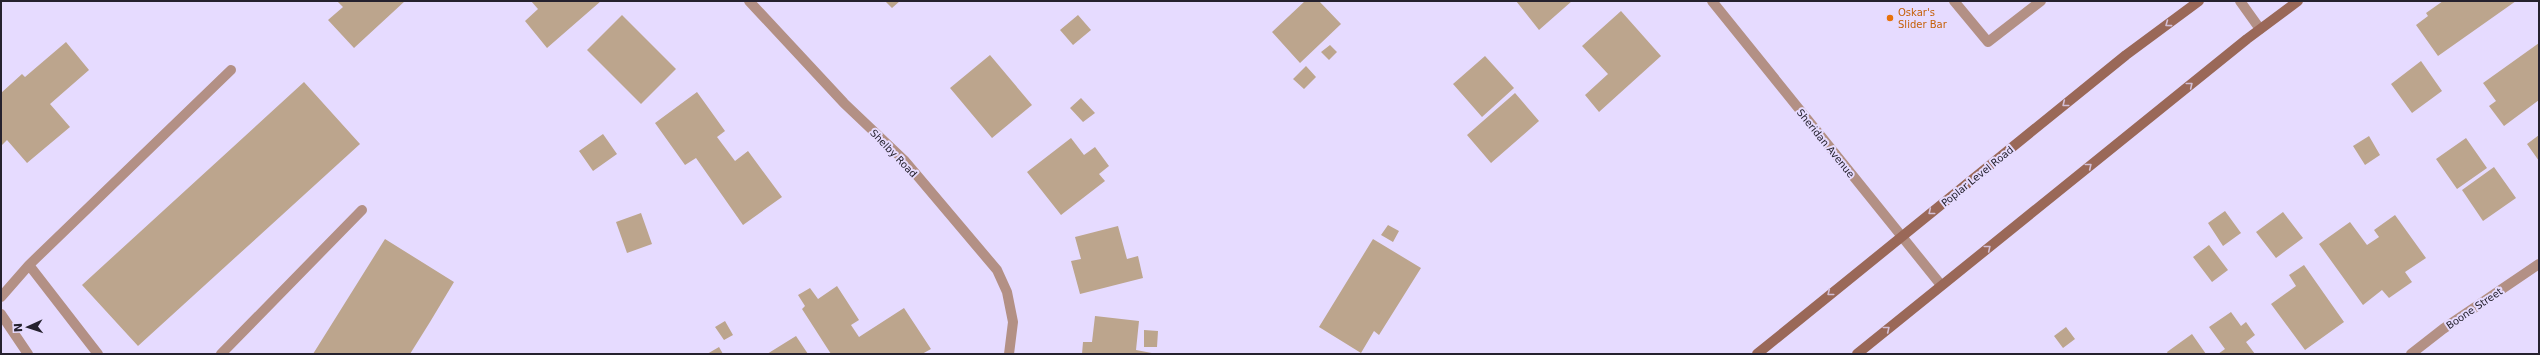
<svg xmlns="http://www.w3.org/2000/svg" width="2540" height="355" font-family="'DejaVu Sans',sans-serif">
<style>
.building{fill:#bca58d}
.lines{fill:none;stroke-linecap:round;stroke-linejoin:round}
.service{stroke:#b39085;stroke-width:10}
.minor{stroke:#b39085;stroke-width:10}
.secondary{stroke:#9a6858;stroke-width:10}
.oneway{stroke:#d3bed5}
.food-dot{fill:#e8710a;stroke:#e6dbff;stroke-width:1.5}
.labels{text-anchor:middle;stroke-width:4;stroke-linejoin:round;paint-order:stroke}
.food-label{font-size:10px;fill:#c56008;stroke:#e6dbff;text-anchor:start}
.street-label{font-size:10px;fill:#25212e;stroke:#e6dbff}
</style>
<rect width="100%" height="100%" fill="#e6dbff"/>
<path class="building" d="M337,1h68l-51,47 -26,-28 15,-13z
M531,1h70l-54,47 -22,-27 13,-12z
M885,1h15l-8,7z
M1305,1h14l22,23 -41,39 -28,-31z
M1516,1h56l-33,29z
M2443,1h73l-78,55 -22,-31 12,-9 -2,-3z
M1621,11l40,45 -62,56 -14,-17 23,-21 -26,-28z
M622,15l54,54 -35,35 -54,-54z
M1078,15l13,15 -18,15 -13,-15z
M66,42l23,28 -39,34 20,23 -43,36 -20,-23 -6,6v-53l21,-19 3,3z
M2539,43v57l-35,26 -15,-20 7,-5 -13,-18z
M1330,45l7,7 -8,8 -8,-8z
M990,55l42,50 -40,33 -42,-50z
M1485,56l29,32 -32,29 -29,-33z
M2421,61l21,30 -30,22 -21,-29z
M1306,66l10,11 -12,12 -11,-10z
M304,82l56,62 -222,202 -56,-61z
M697,92l28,39 -8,6 18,24 13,-10 34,46 -39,28 -47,-67 -11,7 -30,-42z
M1515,93l24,28 -48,42 -24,-28z
M1081,98l14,15 -12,9 -13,-14z
M603,134l14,20 -24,17 -14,-20z
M2539,135v26l-12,-17z
M2369,136l11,19 -15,10 -12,-19z
M1071,138l13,17 11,-8 14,19 -10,8 6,7 -44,34 -34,-43z
M2466,138l21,30 -30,21 -21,-30z
M2494,167l22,31 -33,23 -21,-31z
M2225,211l16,22 -18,13 -15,-23z
M2283,212l20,26 -27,20 -20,-26z
M641,213l11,31 -25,9 -11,-31z
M2395,215l31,43 -21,14 7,10 -23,16 -7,-8 -19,15 -44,-61 31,-22 17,23 12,-8 -5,-7z
M1388,225l11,6 -6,11 -12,-7z
M1118,226l9,33 11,-3 5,22 -63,16 -9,-33 10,-2 -6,-22z
M385,239l69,43 -24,40 -20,32h-97z
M1373,239l48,29 -42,67 -5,-4 -13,22 -42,-26z
M2209,245l19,25 -16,12 -19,-25z
M2304,265l40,57 -39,28 -34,-46 25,-18 -7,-11z
M837,286l22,34 -8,5 8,12 45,-29 27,41 -9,5h-91l-29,-45 3,-3 -7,-11 12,-7 8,11z
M2231,312l10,14 5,-4 9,13 -9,7 9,12h-37l7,-5 -16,-22z
M1095,316l44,5 -3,29 21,4h-75l1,-12h9z
M725,321l8,14 -9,5 -9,-13z
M2066,327l9,12 -12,9 -9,-12z
M1144,330l14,1 -1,16h-13z
M2192,334l14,20h-38l-1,-2z
M796,336l12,18h-41z
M719,347l4,7h-16z"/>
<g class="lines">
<path class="service" d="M1954,1l34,41 53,-41
M2240,1l20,28
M29,265l202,-195
M1,297l28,-32 69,89
M221,354l141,-144"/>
<path class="minor" d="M749,1l95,102 60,57 93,110 10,22 6,30 -4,32
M1712,1l229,284
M1,314l27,40
M2411,354l32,-25 96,-65"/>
<path class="secondary" d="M1757,354l369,-299 73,-54
M1857,354l390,-315 51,-38"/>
</g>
<defs><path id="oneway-chevron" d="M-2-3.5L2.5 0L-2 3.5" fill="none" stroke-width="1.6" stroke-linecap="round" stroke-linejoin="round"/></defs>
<g class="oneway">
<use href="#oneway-chevron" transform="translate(2168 24) rotate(143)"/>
<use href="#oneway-chevron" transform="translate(2190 85) rotate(-39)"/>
<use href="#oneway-chevron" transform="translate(2065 104) rotate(141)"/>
<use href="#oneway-chevron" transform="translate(2089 166) rotate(-39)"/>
<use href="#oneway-chevron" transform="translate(1931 212) rotate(141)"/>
<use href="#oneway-chevron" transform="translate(1988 248) rotate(-39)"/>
<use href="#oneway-chevron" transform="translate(1830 293) rotate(141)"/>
<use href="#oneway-chevron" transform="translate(1887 329) rotate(-39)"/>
</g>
<circle class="food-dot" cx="1890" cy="18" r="4"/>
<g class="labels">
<g class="food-label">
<text x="1898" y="16">Oskar's<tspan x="1898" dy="12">Slider Bar</tspan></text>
</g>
<g class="street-label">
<text transform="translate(1826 143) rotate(51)" y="4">Sheridan Avenue</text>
<text transform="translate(894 153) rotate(46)" y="4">Shelby Road</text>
<text transform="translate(1977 176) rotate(-39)" y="4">Poplar Level Road</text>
<text transform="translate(2474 308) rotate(-34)" y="4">Boone Street</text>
</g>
</g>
<rect width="2540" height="355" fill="none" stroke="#25212e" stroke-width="4"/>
<g transform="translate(28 327) rotate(267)" stroke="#e6dbff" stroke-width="3" paint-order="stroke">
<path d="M0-3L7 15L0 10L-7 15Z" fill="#25212e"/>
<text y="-6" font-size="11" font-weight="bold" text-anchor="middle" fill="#25212e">N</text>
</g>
</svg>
